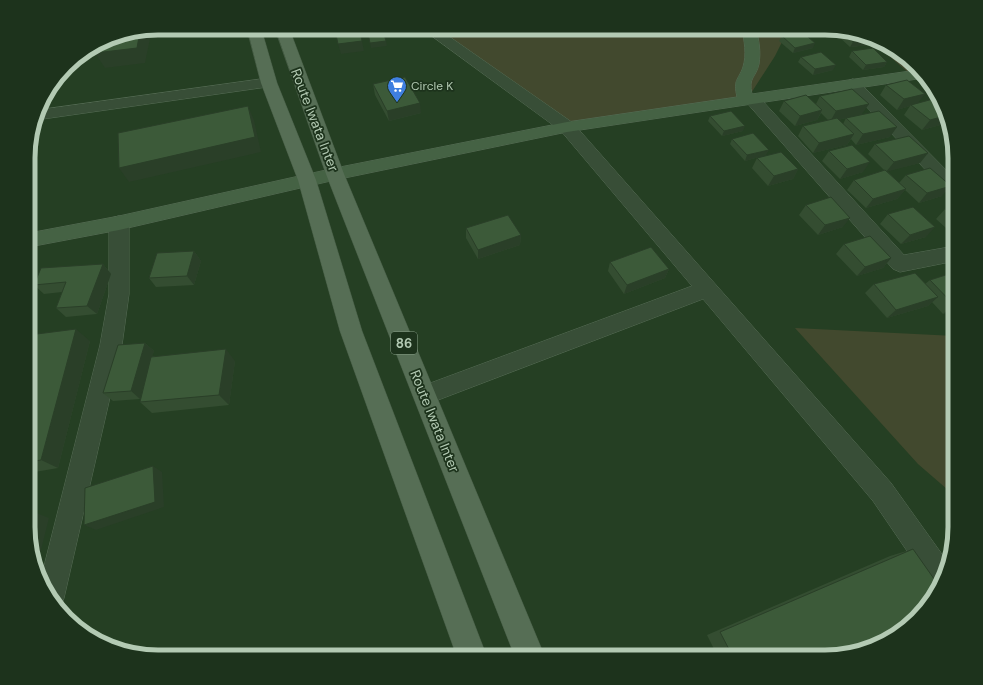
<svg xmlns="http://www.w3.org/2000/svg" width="983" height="685" font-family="'DM Sans',sans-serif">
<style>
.green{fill:#42492e}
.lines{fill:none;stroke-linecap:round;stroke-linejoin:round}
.street-casing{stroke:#566c55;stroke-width:1}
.secondary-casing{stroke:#566c55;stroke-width:1}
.primary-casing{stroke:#445a43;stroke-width:1}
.street{fill:#384e37;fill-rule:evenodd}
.secondary{fill:#456244;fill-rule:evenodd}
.primary{fill:#566e55;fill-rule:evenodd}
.wall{fill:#344d31}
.shaded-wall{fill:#2a3f28}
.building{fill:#3c5a39;stroke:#2a3f28}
.labels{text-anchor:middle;stroke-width:3.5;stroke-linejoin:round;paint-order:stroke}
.far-poi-label{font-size:12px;fill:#b3cab3;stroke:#1d331c;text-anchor:start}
.shield{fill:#1d331c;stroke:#869d86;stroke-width:1}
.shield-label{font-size:13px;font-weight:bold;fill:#b3cab3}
.street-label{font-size:14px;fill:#b3cab3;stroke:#1d331c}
.rim{fill:none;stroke:#b3cab3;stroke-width:5}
</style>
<rect width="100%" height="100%" fill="#253f23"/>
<path class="green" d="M423,28h366l-14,28 -29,45 -179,26z
M864,34l40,21 17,19 -10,1z
M795,328l160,8v160l-37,-32z"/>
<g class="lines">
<g class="street-casing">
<path id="street" d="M421,28h16l136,95 318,360 58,81 -1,5 -11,21 -4,-1 -60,-88 -170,-202 -278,106 -8,-3 -4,-7 4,-7 275,-102 -131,-155z
M269,78l5,2 3,3 -3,3 -238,34 3,-10z
M853,79l5,2 97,98v17l-6,-1 -101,-108 -3,-3 3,-3z
M753,95l6,2 145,158 51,-9v15l-55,11 -7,-3 -146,-166 -2,-3 2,-3z
M119,216l7,2 3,5v71l-7,51 -58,253 -4,10 -15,-16 -4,-14 59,-233 9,-51v-71l3,-5z"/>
</g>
<g class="secondary-casing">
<path id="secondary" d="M742,28h14c3,13 5,23 3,36 -3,14 -11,13 -7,30l165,-24 7,8 -357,54 -232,48 -216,50 -90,17v-14l90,-17 216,-48 232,-46 170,-25c-4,-18 1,-16 6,-30 4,-13 1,-26 -1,-39z"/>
</g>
<g class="primary-casing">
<path id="primary" d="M247,28h14l16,55 39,97 46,151 125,326h-30l-117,-326 -42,-151 -37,-97z
M275,28h14l55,146 201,483h-30l-189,-483z"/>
</g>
<use href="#street" class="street"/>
<use href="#secondary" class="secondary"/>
<use href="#primary" class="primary"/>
</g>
<path class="wall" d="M840,30l33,9 -3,6 -20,2 -13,-12z
M782,36l31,12 -20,5 -14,-12z
M852,51l35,11 -3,5 -21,3 -14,-13z
M801,57l32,13 -20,5 -15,-13z
M373,84l48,29 -32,8 -14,-26z
M886,85l33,18 25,21 -22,6 -18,-15 6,-9 -13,4 -17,-15z
M820,96l42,18 -24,6 5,4 3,-6 44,19 -34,8 -5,-6 -4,6 -34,8 -15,-17 5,-10 25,-6 -7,-7 -4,7 -22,6 -16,-15 5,-10 32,3z
M710,116l33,15 -21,5 -14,-15z
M732,139l34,16 -21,6 -15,-17z
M875,144l53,9 -8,10 -33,8 12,12 7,-8 36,21 -23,7 -14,-13 -8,9 -31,9 -19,-18 7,-10 31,-9 -17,-17z
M829,151l34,21 -23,7 -18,-18z
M757,158l41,11 -5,10 -25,7 -16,-18z
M955,158v7l-4,-3z
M806,205l37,22 -25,8 -19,-20z
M955,206v30l-19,-17 9,-10z
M888,214l38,23 -25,7 -21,-20z
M466,228l55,7 -1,10 -42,14 -12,-21z
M844,244l47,14 -8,10 -26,8 -21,-22z
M194,251l7,10 -7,24 -38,2 -7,-9z
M610,262l59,7 -4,9 -41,16 -16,-23z
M103,264l8,10 -14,40 -31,3 -10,-9 6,-16 -18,2 -10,-9z
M955,272v38l-12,4 -11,-12 -4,4 -41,12 -22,-25 9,-9h51l5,-4z
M29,335l61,6 -32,127 -29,5z
M145,343l9,8 -2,5 83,5 -6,44 -77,8 -12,-11 3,-14 -3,11 -27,2 -10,-8z
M913,549l-88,108h-107l-11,-22 183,-79z"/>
<path class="shaded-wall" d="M325,28h20l-19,4z
M360,28h40l-39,5z
M152,29l-7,34 -40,5 -10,-15 45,-22z
M873,39l-3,6 -20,2 3,-5z
M362,41l2,10 -23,3 -3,-10z
M386,41l1,5 -16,2 -1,-5z
M815,43l-2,5 -20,5 2,-5z
M887,62l-3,5 -21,3 3,-5z
M836,65l-3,5 -20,5 2,-6z
M925,94l-8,10 -6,1 -1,1 -13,4 7,-11z
M420,103l1,10 -32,8 -2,-10z
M869,104l-7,10 -32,8 6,-11z
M248,106l6,14 7,32 -132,30 -10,-14z
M822,110l-5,10 -22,6 5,-10z
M945,116l1,5 -2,3 -22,6 8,-10z
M745,126l-2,5 -21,5 2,-5z
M897,127l-7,10 -34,8 7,-11z
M854,134l-7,11 -34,8 6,-10z
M769,150l-3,5 -21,6 2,-6z
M928,153l-8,10 -34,9 8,-10z
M870,162l-7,10 -23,7 7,-10z
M798,169l-5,10 -25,7 6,-10z
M951,186l-9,10 -23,7 8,-10z
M906,189l-9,10 -31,9 7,-9z
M850,218l-7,9 -25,8 7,-10z
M935,227l-9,10 -25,7 9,-9z
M521,235l-1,10 -42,14v-9z
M194,251l7,10 -7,24 -7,-9z
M891,258l-8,10 -26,8 8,-9z
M103,264l8,10 -14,40 -10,-8z
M669,269l-4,9 -41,16 3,-9z
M938,297l-10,9 -41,12 9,-8z
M954,305h1v5l-12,4z
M76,329l14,12 -32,127 -17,-8z
M145,343l9,8 -14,48 -9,-8z
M226,349l9,12 -6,44 -10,-10z
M153,466l9,6 2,35 -68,23 -12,-5z
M29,510l20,8 -12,48 -8,-22z"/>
<path class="building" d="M350,28h9l3,13 -24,3 -3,-14z
M840,30l27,5 6,4 -20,3z
M140,31l-3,17 -42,5 3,-9 10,-6z
M383,31l3,10 -16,2 -2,-10z
M801,31l14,12 -20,5 -13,-12z
M873,48l14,14 -21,3 -14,-14z
M821,52l15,13 -21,4 -14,-12z
M405,77l15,26 -33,8 -14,-27z
M907,80l18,14 -21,5 -18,-14z
M852,89l17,15 -33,7 -16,-15z
M806,95l16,15 -22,6 -16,-15z
M933,99l9,7 3,10 -15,4 -19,-15z
M248,106l7,31 -136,31 -1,-35z
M731,111l14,15 -21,5 -14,-15z
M879,111l18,16 -34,7 -17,-16z
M837,118l17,16 -35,9 -16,-17z
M753,133l16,17 -22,5 -15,-16z
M909,136l19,17 -34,9 -19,-18z
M852,145l18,17 -23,7 -18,-18z
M781,152l17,17 -24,7 -17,-18z
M930,168l21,18 -24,7 -21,-18z
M885,170l21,19 -33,10 -19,-19z
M831,197l19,21 -25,7 -19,-20z
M955,206v12l-10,-9z
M913,207l22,20 -25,8 -22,-21z
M508,215l13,20 -43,15 -12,-22z
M870,236l21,22 -26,9 -21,-23z
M651,247l18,22 -42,16 -17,-23z
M194,251l-7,25 -38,2 8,-25z
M103,264l-16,42 -31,2 10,-26 -32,3 7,-17z
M955,272v33h-1l-24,-25z
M915,273l23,24 -42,13 -22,-26z
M76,329l-35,131 -12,2v-127z
M145,343l-14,48 -28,2 15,-48z
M226,349l-7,46 -79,7 11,-45z
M153,466l2,36 -71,23 1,-37z
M913,549l26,37 -11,20 -45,37 -58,14h-92l-13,-25z"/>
<defs>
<g id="supermarket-pin" transform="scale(1)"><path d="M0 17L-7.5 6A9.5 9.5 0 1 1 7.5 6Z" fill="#3f7fe0" stroke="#1d331c"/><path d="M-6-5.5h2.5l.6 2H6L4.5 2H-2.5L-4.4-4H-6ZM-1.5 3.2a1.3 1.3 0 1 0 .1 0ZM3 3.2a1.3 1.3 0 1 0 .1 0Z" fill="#fff"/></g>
</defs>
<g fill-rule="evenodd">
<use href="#supermarket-pin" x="397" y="86"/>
</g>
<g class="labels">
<g class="far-poi-label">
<text x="411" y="90">Circle K</text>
</g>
<rect class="shield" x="391" y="332" width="26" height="22" rx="3"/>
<g class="shield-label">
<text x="404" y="348">86</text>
</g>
<g class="street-label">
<text transform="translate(315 120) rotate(69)" y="5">Route Iwata Inter</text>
<text transform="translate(435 421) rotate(68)" y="5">Route Iwata Inter</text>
</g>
</g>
<path d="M0 0H983V685H0ZM158 35H825A123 123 0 0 1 948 158V527A123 123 0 0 1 825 650H158A123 123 0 0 1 35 527V158A123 123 0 0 1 158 35Z" fill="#1d331c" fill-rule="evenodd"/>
<path class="rim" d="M158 35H825A123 123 0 0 1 948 158V527A123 123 0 0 1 825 650H158A123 123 0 0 1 35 527V158A123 123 0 0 1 158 35Z"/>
</svg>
